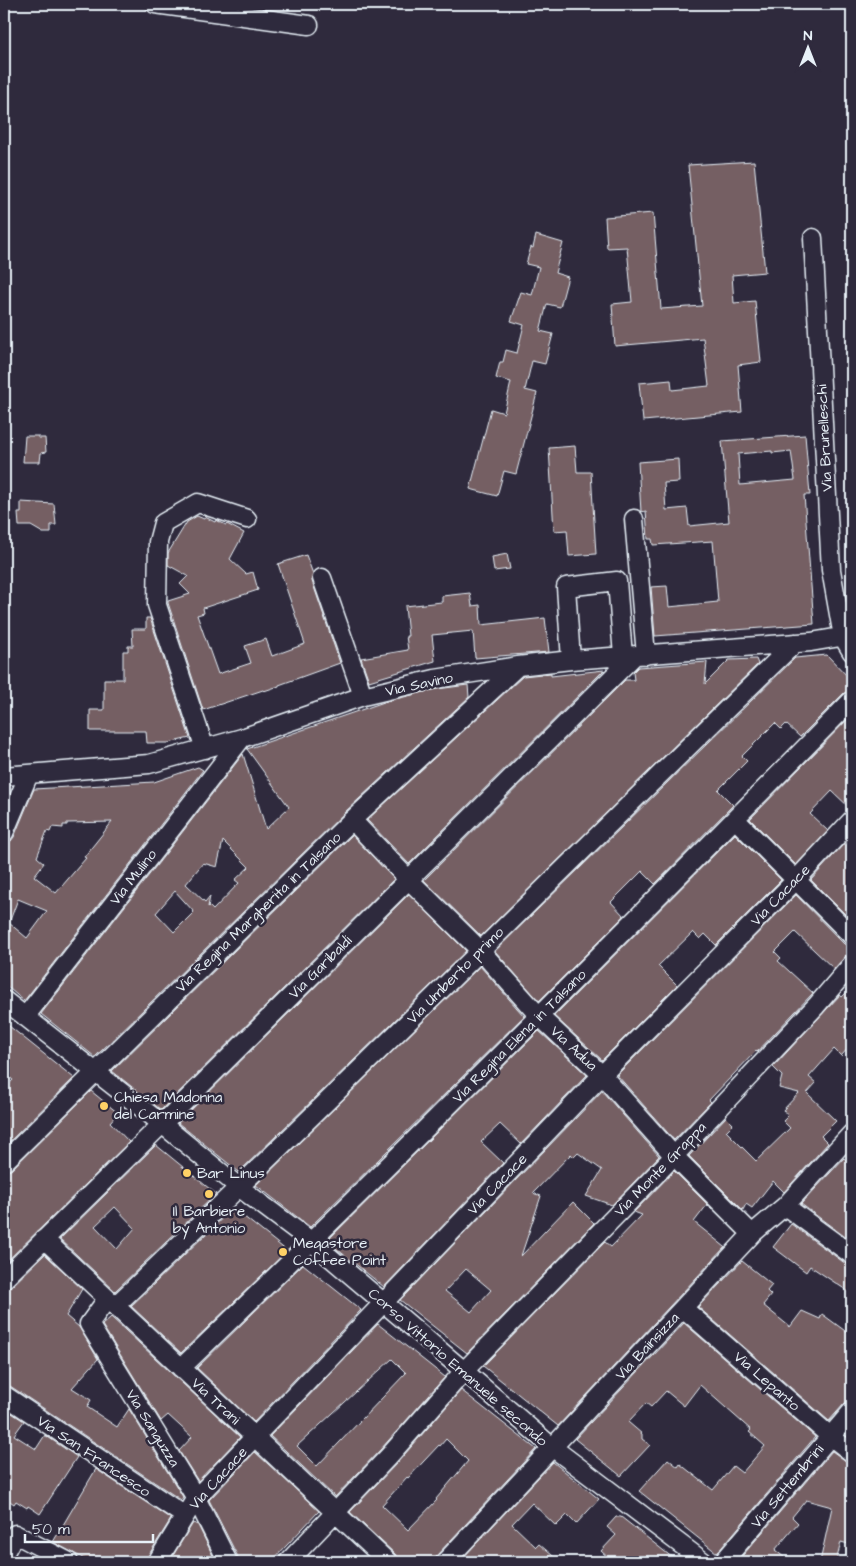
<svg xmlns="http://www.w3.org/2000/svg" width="856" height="1566" font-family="'Architects Daughter',sans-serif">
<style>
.building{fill:#755f64;stroke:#e8f1f8;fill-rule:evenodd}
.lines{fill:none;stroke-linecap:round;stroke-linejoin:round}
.minor-casing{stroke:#e8f1f8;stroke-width:21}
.minor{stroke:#2f2a3d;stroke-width:18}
.poi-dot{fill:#ffd166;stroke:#2f2a3d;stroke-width:2}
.labels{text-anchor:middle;stroke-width:5;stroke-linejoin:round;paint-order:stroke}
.street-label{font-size:15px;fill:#e8f1f8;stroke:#2f2a3d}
.poi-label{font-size:15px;fill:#e8f1f8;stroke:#2f2a3d;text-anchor:start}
</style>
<rect width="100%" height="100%" fill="#2f2a3d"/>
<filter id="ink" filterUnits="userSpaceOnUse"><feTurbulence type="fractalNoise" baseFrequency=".02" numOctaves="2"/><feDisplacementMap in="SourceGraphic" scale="10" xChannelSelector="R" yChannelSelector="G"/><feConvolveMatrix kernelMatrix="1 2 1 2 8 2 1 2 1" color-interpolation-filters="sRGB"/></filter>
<g filter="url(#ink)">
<path class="building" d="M754,161l11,111 -33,3 2,28 21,-2 6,61 -23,3 4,47 -99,9 -4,-38 32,-3 1,10 37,-4 -6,-48 -88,8 -3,-42 20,-2 -5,-55 -20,1 -2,-31 48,-4 8,96 41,-3 -14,-141z
M536,235l27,8 -8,30 13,4 -8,30 -13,-3 -7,27 13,3 -8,30 -13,-3 -7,29 12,3 -21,81 -12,-3 -7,25 -27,-7 21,-80 13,4 7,-31 -15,-4 4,-16h3l3,-12 11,3 7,-28 -13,-4 10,-29 11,3 7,-28 -13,-3 5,-17 2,1z
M805,435l5,60h-6l10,129 -159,12 -4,-49 16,-1 2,21 49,-5 -5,-61 -60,4 -1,-6h-4l-2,-28 -5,1 -3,-50 40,-3 1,23 -15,1 2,27 21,-2 2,18 40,-4 -7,-81zM772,451v2l19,-2 4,29 -55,5 -2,-31z
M25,436h13v2h7l1,14 -5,1 -1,9h-17z
M575,446l2,26h14l5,82 -27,2 -2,-26 -13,1 -5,-83z
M21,502l33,2 2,21h-5v8h-8l-12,-7h-12l-1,-13h3z
M197,516l7,3 1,-2 10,5 1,-2 10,5 1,-1 17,9 -14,26 16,15 7,-2 5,18 -55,18 1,5 -7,2 21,59 33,-11 -6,-17 21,-7 6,17 33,-12 -27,-80 28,-9 7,19 -1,7 28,82 -61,22v1l-15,5 -1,-1 -60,20 -35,-107v-2l22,-7 -10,-10 8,-8 -20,-11v-12l19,-31z
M507,554l3,15 -16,2 -2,-14z
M470,593l2,13 8,-1 1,20 64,-7 4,34 -74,6 -2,-27 -41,4 3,26 -66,20 -8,-23 47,-8 -2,-14h2l-3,-30 37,-4v-6z
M146,618h4l40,120 -22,5h-21l-1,-12h-56v-21h14v-31h19v-28h5v-5h5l-1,-17h14z
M827,655l25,26v9l-8,3 -44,44 -14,-13 -5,5 -6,-6 -33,33 5,5 -29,29 15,15 -78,79 -13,-13 -31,31 13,14 -85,85 -44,-50 300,-293z
M756,659l2,5 -277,272 -57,-56 201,-200h9l-1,-8 5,-5 69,-5 -2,22 24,-24z
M604,670l-195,194 -42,-44 156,-144 28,-3v3z
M468,685l1,12 -124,115 -250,245 -54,-43 202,-260 23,75 23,-22 -42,-58 140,-48 50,-12zM223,841l26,26 -14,13 4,3 -26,27 -4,-4 -1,1 2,-11 -5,6 -19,-18 17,-21 14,4zM175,891l19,21 -20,20 -18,-19z
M852,715v95l-20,-19 -22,23 18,17 -32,34 -46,-46z
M198,767l5,3 -179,231 -20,-17v-141l7,-2 3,-4 20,-48 120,-7zM112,822l-28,35 2,1 -30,35 -22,-17 10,-13 -7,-6 10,-26 3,1 2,-5 11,1v-3h4v-2zM18,899l29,12 -20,27 -18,-15z
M735,834l46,46 -65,65 -11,-11 -5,5 -7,-7 -35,34 19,19 -75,75 -48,-44z
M352,835l42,44 -233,231 -49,-39z
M852,835v86l-41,-41z
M409,894l57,57 -227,221 -61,-49z
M796,895l48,49 8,2v3l-18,20 -39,-37 -20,20 6,6 -3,3 35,32 -56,59 -1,-1 -47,49 2,2 -37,38 -57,-65z
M480,966l44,50 -214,211 -54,-42z
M852,987v57l-11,12 -7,-7 -25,28 7,6 -9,10 29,28 -15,15 7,7 -44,49 -11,-11 -21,27 -6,-4 -3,6 -54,-54 37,-39 7,7 -7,7 30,30 34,-33 -7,-7 5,-5 -5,-6 16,-17 -20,-5 3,-12 -9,-9 67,-72 2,2z
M4,1022l70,56 -70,69v-58l9,-9 -9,-7z
M539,1031l48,44 -66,69 -21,-20 -19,18 22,21 -119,124 -57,-46z
M91,1091l27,22 -8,9 19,20 -125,122v-92l7,-2z
M602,1091l57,65 -47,49 -26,-9 16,-26 -24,-17 -4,4 -3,-3 -38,39 8,3 -20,60 52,-54 21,21 -127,130 -67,-53zM466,1269l25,21 -20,22 -26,-21z
M156,1145l60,49 -101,97 -55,-52zM115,1207l20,21 -18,21 -22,-23z
M844,1158l8,8v76l-51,-38z
M674,1171l38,38 -5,-4 -13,17 31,25 -167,179 -75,-60 122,-124 6,5 31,-32 -8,-3z
M233,1208l54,43 -106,102 -50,-47z
M791,1224l55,40 6,1v29l-42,-28 -4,6 -33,-25z
M45,1254l37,35 -16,27 13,11 19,32 -26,29 19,12 -4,7 30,20 12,-18 54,88 -2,3 -171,-114 -6,-1v-96l7,-2z
M742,1261l30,24 -5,6 4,4 -8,10 27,22 12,-16 18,8 2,-5 30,22v65h-4l-4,3 -15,17 -131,-114z
M303,1264l58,46 -107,112 -57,-54z
M111,1317l129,120 -42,44 -19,-30 13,-14 -24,-22 -7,6 -59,-96z
M684,1323l131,114 -98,116 -78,-62 29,-32 10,8 2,-3 33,26 20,-24 9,7 23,-27 -16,-14 2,-2 -51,-45 -16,21 -18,-15 -15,16 -5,-4 -18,19 14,12v5l8,6 -29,31 -46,-37z
M378,1324l67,53 -64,72 -46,48 -65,-61zM392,1359l14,14 -89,93 -20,-20z
M461,1390l75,59 -99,106 -2,7h-34l-6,-8 -45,-42 47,-49zM446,1439l22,22 -32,38 1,1 -29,30 -26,-25 25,-28 1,1 31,-33 1,1z
M4,1408l20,13 -10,14 22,14 9,-14 32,22 -37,57 -12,-8 -1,2 -11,-7 -2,3 -10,-7z
M832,1451l14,10 6,2v82l-11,-3 -5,20h-16l12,-55 -26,-7 -14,17 6,6 -23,27 15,12h-53z
M255,1452l64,59 -48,51h-32l-1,-5 -29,-57z
M553,1462l46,37 -23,25 -9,-9 -11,11 -24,-23 -20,21 24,23 3,-3 21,18h-25l-7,-6 -6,6h-63z
M96,1469l75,50 -23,37 -2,6h-56l-37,-20z
M616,1517h5l57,45h-65l-12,-11 15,-16 -9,-8z
M193,1523l5,2 18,37h-47z"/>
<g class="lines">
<g class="minor-casing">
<path id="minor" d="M155,4l154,21
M813,238l18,332 12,67 9,15
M634,519l12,136
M322,578l41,118
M571,660l-5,-73 51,-6 6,75
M205,749l-48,-144 1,-63 5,-19 35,-20 49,16
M4,776l145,-12 93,-26 121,-42 72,-17 83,-13 53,-6 240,-18 41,-7
M735,819l117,117
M352,820l56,59 72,71 59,66 63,59 72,81 78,78
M4,833l25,-59
M4,1000l158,124 78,64 72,54 152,129 88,76 152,115
M25,1017l217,-279
M4,1162l348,-342 166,-154
M785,1206l67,49
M44,1239l344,323
M4,1279l158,-155 473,-469
M107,1299l-18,25 107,174 32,64
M115,1306c230,-218 452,-443 680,-663
M683,1308l147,128 22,17
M181,1368c227,-219 450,-443 671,-668
M4,1395l181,121
M4,1554l11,-20 54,28
M157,1562l39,-64 406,-423 194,-195 56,-60
M288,1562l101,-106 75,-85 210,-215 142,-150 36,-42
M445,1562l307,-328 33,-28 67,-73
M723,1562l129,-151"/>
</g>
<use href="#minor" class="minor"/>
</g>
</g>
<g class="poi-dot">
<circle cx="104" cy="1106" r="5"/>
<circle cx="187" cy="1173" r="5"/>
<circle cx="209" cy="1194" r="5"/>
<circle cx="283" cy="1252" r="5"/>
</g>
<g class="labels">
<g class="street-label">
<text transform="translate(824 438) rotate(-93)" y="5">Via Brunelleschi</text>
<text transform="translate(419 684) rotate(-12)" y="5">Via Savino</text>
<text transform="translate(133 877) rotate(-52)" y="5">Via Mulino</text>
<text transform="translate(780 895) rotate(-46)" y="5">Via Cacace</text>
<text transform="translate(258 912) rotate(-44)" y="5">Via Regina Margherita in Talsano</text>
<text transform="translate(320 967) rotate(-45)" y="5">Via Garibaldi</text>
<text transform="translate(455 975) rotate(-45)" y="5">Via Umberto primo</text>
<text transform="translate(519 1036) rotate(-45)" y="5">Via Regina Elena in Talsano</text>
<text transform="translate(574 1048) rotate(43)" y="5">Via Adua</text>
<text transform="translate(660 1169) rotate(-46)" y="5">Via Monte Grappa</text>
<text transform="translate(497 1184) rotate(-46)" y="5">Via Cacace</text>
<text transform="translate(647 1346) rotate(-47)" y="5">Via Bainsizza</text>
<text transform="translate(458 1367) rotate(41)" y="5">Corso Vittorio Emanuele secondo</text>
<text transform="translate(767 1381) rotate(41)" y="5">Via Lepanto</text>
<text transform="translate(216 1401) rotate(43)" y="5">Via Trani</text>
<text transform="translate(153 1428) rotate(58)" y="5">Via Sanguzza</text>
<text transform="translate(94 1456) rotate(34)" y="5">Via San Francesco</text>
<text transform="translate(218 1478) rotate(-48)" y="5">Via Cacace</text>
<text transform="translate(787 1486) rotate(-50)" y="5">Via Settembrini</text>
</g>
<g class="poi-label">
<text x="114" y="1102">Chiesa Madonna<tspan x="114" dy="17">del Carmine</tspan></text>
<text x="197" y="1178">Bar Linus</text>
<text x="209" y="1216" text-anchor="middle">Il Barbiere<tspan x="209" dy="17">by Antonio</tspan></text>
<text x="293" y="1248">Megastore<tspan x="293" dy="17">Coffee Point</tspan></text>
</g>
</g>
<rect width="856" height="1566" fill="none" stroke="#2f2a3d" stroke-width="20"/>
<rect x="10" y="10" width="836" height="1546" fill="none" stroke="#e8f1f8" stroke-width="2" filter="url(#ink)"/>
<g transform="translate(808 48)" stroke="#2f2a3d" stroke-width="4" paint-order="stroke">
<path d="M0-4L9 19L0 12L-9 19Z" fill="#e8f1f8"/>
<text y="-8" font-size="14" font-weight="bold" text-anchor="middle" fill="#e8f1f8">N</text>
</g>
<path d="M25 1534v8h128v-8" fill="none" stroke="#e8f1f8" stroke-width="2.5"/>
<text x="32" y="1534" font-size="15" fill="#e8f1f8" stroke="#2f2a3d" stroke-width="4" paint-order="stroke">50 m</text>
</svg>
